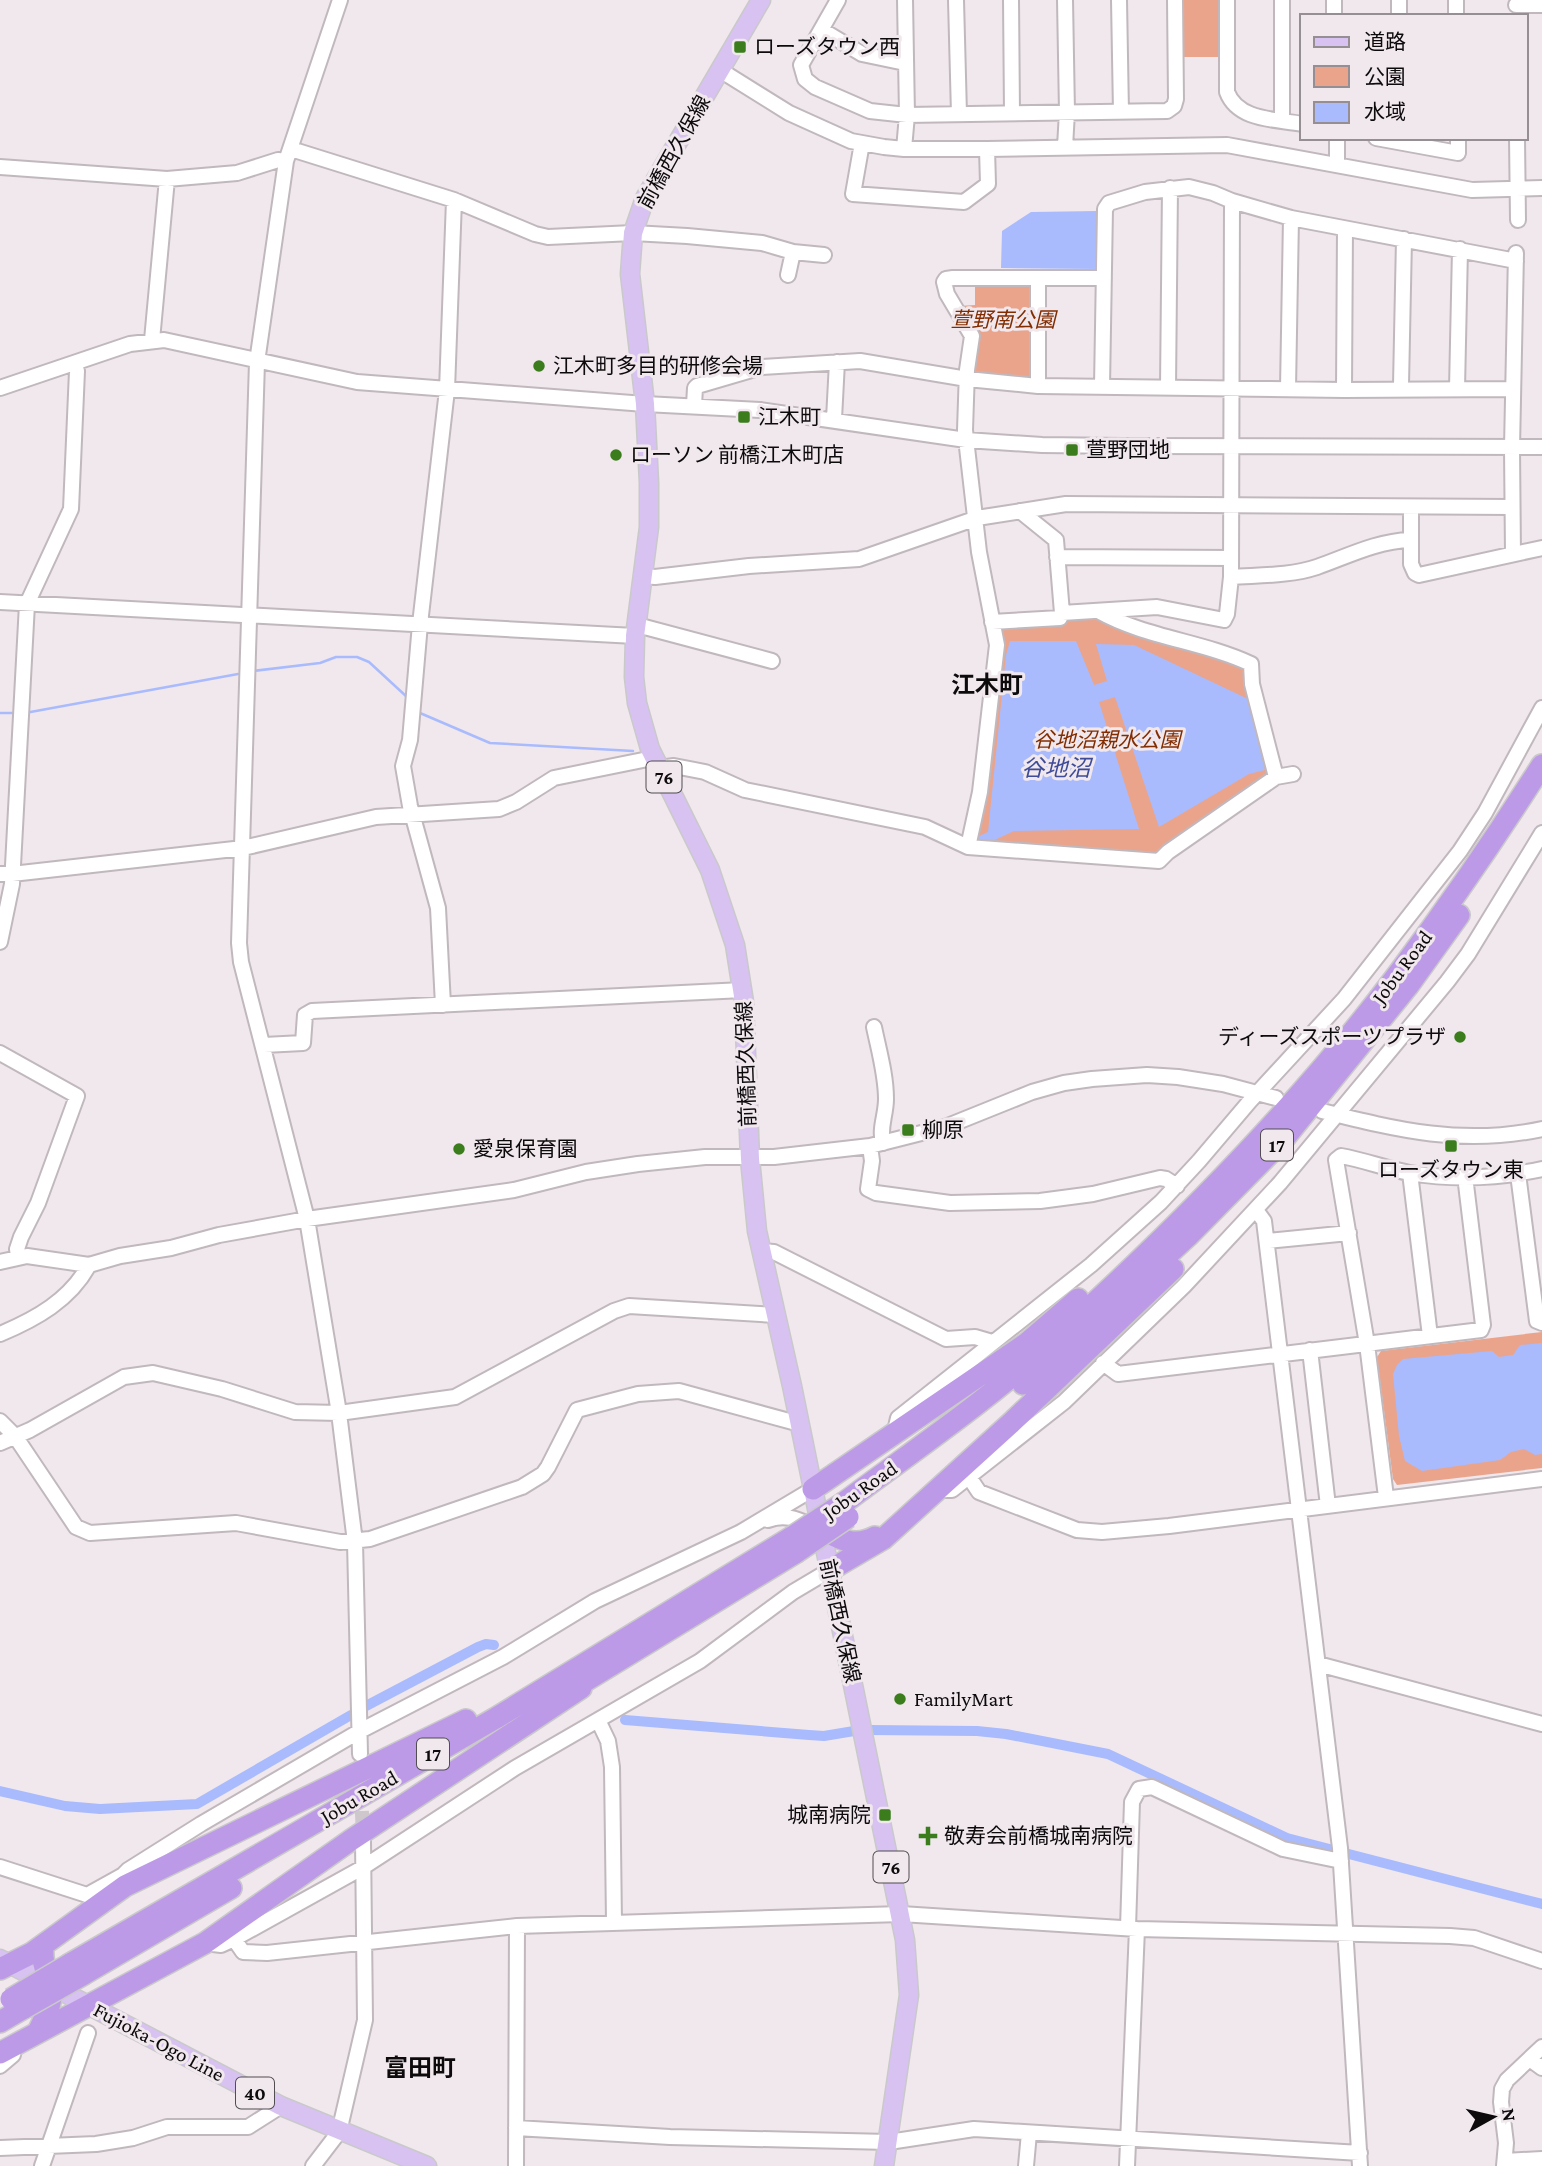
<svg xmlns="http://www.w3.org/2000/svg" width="1542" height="2166" font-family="'Crimson Pro','Noto Sans JP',serif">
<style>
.green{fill:#eaa48b}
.water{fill:#a9bbfd}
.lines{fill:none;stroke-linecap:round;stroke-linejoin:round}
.stream{stroke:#a9bbfd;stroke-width:2.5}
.canal{stroke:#a9bbfd;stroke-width:10}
.minor-tunnel{stroke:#cec7cb;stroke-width:14;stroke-dasharray:14 7;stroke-linecap:butt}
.minor-casing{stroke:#c0b8bd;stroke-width:18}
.major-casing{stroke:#cac9ca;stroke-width:21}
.highway-casing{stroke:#cac9ca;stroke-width:24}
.minor{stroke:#fff;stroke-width:14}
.major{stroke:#d7c2f1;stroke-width:18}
.highway{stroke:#bd9ae7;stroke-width:21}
.highway-bridge-casing{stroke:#cac9ca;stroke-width:24;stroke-linecap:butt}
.highway-bridge{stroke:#bd9ae7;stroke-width:21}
.poi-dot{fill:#3b7d1d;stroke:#f0e8ed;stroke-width:2.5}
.labels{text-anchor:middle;stroke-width:6;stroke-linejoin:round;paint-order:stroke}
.shield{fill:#f0e8ed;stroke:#514d50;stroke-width:2}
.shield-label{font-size:19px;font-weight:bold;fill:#0d0a0c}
.poi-label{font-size:21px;fill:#0d0a0c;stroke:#f0e8ed;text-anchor:start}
.street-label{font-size:21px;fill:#0d0a0c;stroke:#f0e8ed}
.park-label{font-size:21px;font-style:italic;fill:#812c01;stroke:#f0e8ed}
.water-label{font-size:23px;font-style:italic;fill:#3d4b99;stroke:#f0e8ed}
.quarter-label{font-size:24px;font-weight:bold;fill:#0d0a0c;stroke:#f0e8ed}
</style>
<rect width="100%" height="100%" fill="#f0e8ed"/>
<path class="green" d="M1177,0h47v57h-46z
M975,282h53l6,4v89l-6,7 -58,-10 7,-35 -19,-31 17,-1z
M1074,619h20l36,10 117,39 22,106 -108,79 -14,3 -172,-12 24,-218z
M1542,1332v136l-145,17 -4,-6 -16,-122 4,-6z"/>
<path class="water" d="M1097,211v58l-96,-1 1,-37 29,-19z
M1010,641h66l18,44 13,-4 -11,-37 38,1 114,54 17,71 -16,4 -90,53 -44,-130 -16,5 40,127 -125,2 -28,13h-8l1,-8 9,-4 18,-177z
M1542,1343v111l-7,1 -11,-6 -13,3 -11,8 -78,11 -17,-10 -6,-25 -6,-62 4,-9 6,-6 89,-8 7,6 14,-2 7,-10z"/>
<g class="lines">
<path class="stream" d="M253,671l67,-8 16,-6h21l12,5 38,35
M0,713h15
M25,713l213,-39
M420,713l70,30 143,8"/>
<path class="canal" d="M366,1706l112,-59 8,-3 8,1
M625,1720l184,15 15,1 30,-5
M870,1730l107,1 29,3 102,20 179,84 255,66
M0,1791l65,15 35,3 97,-5 154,-89"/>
<path class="minor-tunnel" d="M361,1790l2,47"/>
<g class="minor-casing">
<path id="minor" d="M340,0l-54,161 -29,201 -18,581 2,19 66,257 32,194 16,129 5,212
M838,0l-37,65 4,14 10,8 55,24 37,4 260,-4 7,-5 2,-7 -1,-99
M956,0l3,114
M1011,0l1,112
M1119,0l2,112
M1227,0v92c11,29 49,27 75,32
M1282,0v120
M1334,0v16
M1399,0v16
M1456,0v16
M1516,5h26
M822,30l40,24 43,9
M720,70l69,43 62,28 33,6 20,2h83l240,-4 245,45 70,-2
M1337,138v27
M1376,138l82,15v-15
M1517,138l1,82
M862,143l-9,51 111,8 24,-18 -1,-35
M1065,147l2,-35 -2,-112
M291,149l163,51 81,34 13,3 85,-4 54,3 75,7 31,9 31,3
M904,149l3,-34 -2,-115
M0,167l167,12 70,-6 41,-13 8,1
M788,275l5,-23
M1038,279v107
M152,340l15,-161
M1401,385l3,-146
M1102,387l3,-178 4,-6 36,-11 44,-5 24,6 19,8 59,17 225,43
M0,388l130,-44 34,-4 193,42 288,22 115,6 206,30 76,5 81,1 419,1
M1168,388l2,-200
M1288,389l3,-171
M1457,389l3,-140
M1344,390l1,-161
M694,405l1,-17 2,-2 65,-19 98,-6 107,18 71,7 306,4 169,-1
M834,419l3,-57
M1411,507v57l4,9 4,2 123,-27
M1020,511l36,29 6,73
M1513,554l-1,-106 4,-195
M1057,557l174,1
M644,576l11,1 94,-11 110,-7 118,-41 89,-14 445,3
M1231,577c28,-2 59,-1 86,-10 31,-11 60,-26 93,-27
M0,602l635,34
M1098,611c48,27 104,30 153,53l1,20 24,93
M992,622l68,-4 2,-5 95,-6 67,13 3,-6 4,-37 1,-376
M637,625l135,36
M659,768l15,-2 31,6 40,18 180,37 43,20 191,14 9,-9 108,-75 17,-3
M968,847l12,-55 17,-147 -18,-93 -14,-122 2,-60 5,-34 -25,-42 -3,-12 2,-3 7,-1h151
M0,874h12l231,-26 133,-31 123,-8 17,-7 38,-24 99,-20
M0,942l12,-58 15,-280 44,-95 6,-138 -3,-8
M443,1005l-5,-97 -28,-102 -7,-40 7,-26 10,-116 27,-234 7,-190
M874,1027c5,24 12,48 12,72 0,16 -7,29 -3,44
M264,1045l39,-2 2,-28 7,-4 431,-21
M0,1053l77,43 -39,107 -17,34 -4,12 1,7
M1322,1111c76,19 141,35 220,18
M870,1146l2,15 -4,28 8,4 74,10 90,-2 53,-7 67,-16 6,1 11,7
M1410,1173l20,163
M1518,1174l19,147 5,2
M1256,1210l8,11 76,627 20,318
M1267,1241l82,-8
M761,1251l13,1 172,87 29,-2 17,5
M0,1262l27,-6 62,9 31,-9 51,-8 48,-13 88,-16 207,-29 72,-18 52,-8 67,-7h69l96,-11 75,-19 87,-35 32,-9 28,-4 55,-4 31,2 45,7 53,14
M0,1334c36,-15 70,-34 89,-69
M1310,1350l18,156
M1103,1363l15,11 363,-44 2,-5 -18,-149
M0,1421l15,15 61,91 14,6 146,-10 104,19 30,-3 152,-52 21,-13 5,-7 29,-57 61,-16 41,-3 121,33
M895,1431l3,-13 193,-153 70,-63 38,-41 51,-60 94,-102 116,-148 25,-38 57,-105
M0,1443l30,-13 94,-53 29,-4 69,16 73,23 44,1 116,-16 159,-86 15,-5 147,9
M969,1477l10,15 98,38 25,2 67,-6 373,-47
M939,1490h13l112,-88 120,-116 96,-103 167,-201 21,-28 74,-121
M1386,1497l-19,-153 -31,-184 5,-4c23,4 46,13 69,17 43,7 90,5 132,-4
M768,1520c18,-7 31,0 47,7
M1318,1664l224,60
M598,1720l10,21 4,26 2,155
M0,1867l87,28 36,-20
M125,1886l-2,-11 5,-5 73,-46 159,-93 143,-74 92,-56 146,-69 72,-43
M1128,1928l4,-126 7,-13 13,-2 131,62 58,12
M234,1939l9,13 24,1 250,-27 384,-12 236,15 313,7 24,2 68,23
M205,1943l16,2 13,-6 128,-71 153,-100 185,-107 93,-69 37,-22
M1531,2060l11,8
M0,2066l13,-11 1,-8
M516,2128l154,9 219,5 85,-13 386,24
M0,2148l96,-4 37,-6 34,-11h81l33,-21
M1505,2161l37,-2
M42,2166l46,-133
M313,2166l26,-34 26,-112 -2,-179
M516,2166l1,-240
M1026,2166l3,-33
M1127,2166l10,-237
M1504,2166l2,-23 -5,-41 1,-13 5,-9 35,-33"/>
</g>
<g class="major-casing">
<path id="major" d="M761,0l-116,198 -12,35 -3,41 15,130 4,79v44l-14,109 -1,41 3,26 13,46 60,121 25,75 9,57 6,157 7,72 35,155 113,554 4,55 -25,171
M0,1959l281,147 146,60"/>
</g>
<g class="highway-casing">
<path id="highway" d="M1023,1384l34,-27 131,-121 95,-96 125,-154 51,-71
M813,1489l214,-146 51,-44
M845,1502c71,-53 144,-103 209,-162 124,-112 244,-233 344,-366 51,-68 99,-138 144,-209
M821,1529c19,10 33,19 54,8
M830,1570l53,-31 128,-116 162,-154
M567,1692l228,-139
M70,1964l426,-246 296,-181
M0,1969l32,-16 93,-67 341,-166
M84,1974l147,-86
M0,2022l24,-14
M38,2032c7,-15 17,-32 12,-49 -5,-15 -8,-20 -7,-38
M0,2053l205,-110 146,-103 230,-152"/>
</g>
<use href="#minor" class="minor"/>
<use href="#major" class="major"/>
<use href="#highway" class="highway"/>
<g class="highway-bridge-casing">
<path id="highway-bridge" d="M792,1537l53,-35
M795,1553l53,-36
M11,1999l59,-35
M24,2008l60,-34"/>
</g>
<use href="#highway-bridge" class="highway-bridge"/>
</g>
<g class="poi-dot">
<rect x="733" y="40" width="14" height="14" rx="3.5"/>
<circle cx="539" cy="366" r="7"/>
<rect x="737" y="410" width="14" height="14" rx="3.5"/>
<rect x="1065" y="443" width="14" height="14" rx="3.5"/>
<circle cx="616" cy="455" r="7"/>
<circle cx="1460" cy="1037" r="7"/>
<rect x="901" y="1123" width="14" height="14" rx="3.5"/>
<rect x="1444" y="1139" width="14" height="14" rx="3.5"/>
<circle cx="459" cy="1149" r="7"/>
<circle cx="900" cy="1699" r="7"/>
<rect x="878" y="1808" width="14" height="14" rx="3.5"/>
<path d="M924.5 1825.5h7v7h7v7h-7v7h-7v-7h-7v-7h7z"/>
</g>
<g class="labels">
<g class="shield">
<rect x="646.5" y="761.5" width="35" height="31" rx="5"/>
<rect x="1261" y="1129.5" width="32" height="31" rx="5"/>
<rect x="417" y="1738.5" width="32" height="31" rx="5"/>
<rect x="873.5" y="1851.5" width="35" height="31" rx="5"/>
<rect x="236" y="2077.5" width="38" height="31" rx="5"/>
</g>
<g class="shield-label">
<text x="664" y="784">76</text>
<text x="1277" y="1152">17</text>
<text x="433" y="1761">17</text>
<text x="891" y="1874">76</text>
<text x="255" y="2100">40</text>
</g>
<g class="poi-label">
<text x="754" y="54">ローズタウン西</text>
<text x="553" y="373">江木町多目的研修会場</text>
<text x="758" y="424">江木町</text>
<text x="1086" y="457">萱野団地</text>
<text x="630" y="462">ローソン 前橋江木町店</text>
<text x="1446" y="1044" text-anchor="end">ディーズスポーツプラザ</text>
<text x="922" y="1137">柳原</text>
<text x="473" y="1156">愛泉保育園</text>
<text x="1451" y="1177" text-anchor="middle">ローズタウン東</text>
<text x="914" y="1706">FamilyMart</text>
<text x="871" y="1822" text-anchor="end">城南病院</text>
<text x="944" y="1843">敬寿会前橋城南病院</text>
</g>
<g class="street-label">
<text transform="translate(674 152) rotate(-61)" y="7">前橋西久保線</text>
<text transform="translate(1402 967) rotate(-53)" y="7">Jobu Road</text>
<text transform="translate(746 1064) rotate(-92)" y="7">前橋西久保線</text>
<text transform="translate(860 1490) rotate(-35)" y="7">Jobu Road</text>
<text transform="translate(840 1621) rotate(78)" y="7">前橋西久保線</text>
<text transform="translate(359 1797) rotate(-30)" y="7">Jobu Road</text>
<text transform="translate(159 2042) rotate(28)" y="7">Fujioka-Ogo Line</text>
</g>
<g class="park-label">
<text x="1003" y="327">萱野南公園</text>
<text x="1107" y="747">谷地沼親水公園</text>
</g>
<g class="water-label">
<text x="1056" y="776">谷地沼</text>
</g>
<g class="quarter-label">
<text x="987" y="693">江木町</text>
<text x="420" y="2076">富田町</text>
</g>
</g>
<rect x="1300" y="14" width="228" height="126" fill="#f0e8ed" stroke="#958f93" stroke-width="2"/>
<rect x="1314" y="37" width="35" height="10" fill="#d7c2f1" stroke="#958f93" stroke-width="2"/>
<text x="1364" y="49" font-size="21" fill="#0d0a0c">道路</text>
<rect x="1314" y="66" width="35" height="21" fill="#eaa48b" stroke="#958f93" stroke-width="2"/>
<text x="1364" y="84" font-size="21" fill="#0d0a0c">公園</text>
<rect x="1314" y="102" width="35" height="21" fill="#a9bbfd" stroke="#958f93" stroke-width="2"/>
<text x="1364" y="119" font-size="21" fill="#0d0a0c">水域</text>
<g transform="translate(1493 2117) rotate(82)" stroke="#f0e8ed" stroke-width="5" paint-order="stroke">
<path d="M0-5L12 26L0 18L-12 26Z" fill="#0d0a0c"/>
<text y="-10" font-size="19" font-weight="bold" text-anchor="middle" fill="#0d0a0c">N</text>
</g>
</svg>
